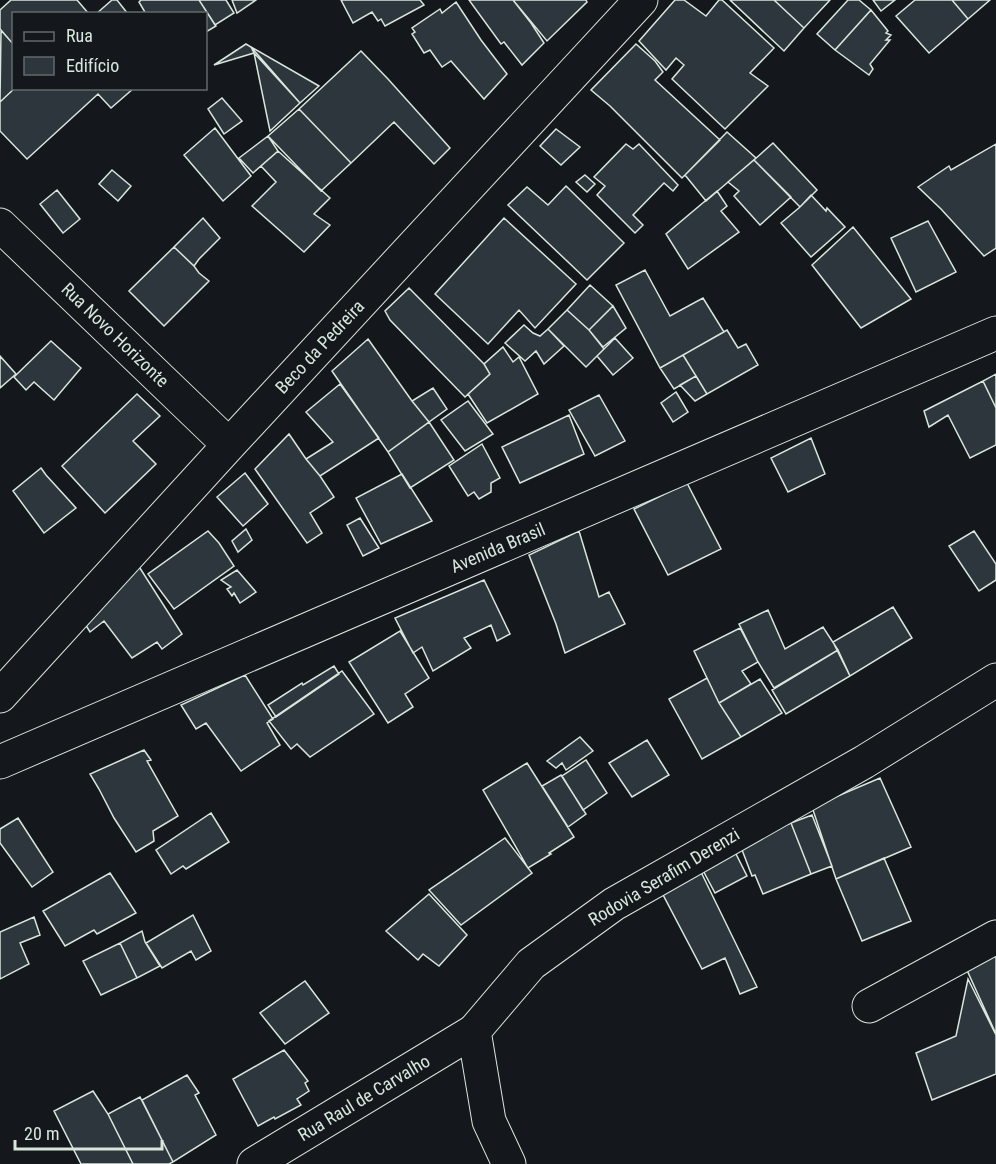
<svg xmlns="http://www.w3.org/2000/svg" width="996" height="1164" font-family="'Roboto Condensed',sans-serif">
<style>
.building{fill:#2c363c;stroke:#d8e6dc;stroke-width:1.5}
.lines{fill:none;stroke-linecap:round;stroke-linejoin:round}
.street-casing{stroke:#d8e6dc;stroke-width:35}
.secondary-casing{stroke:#d8e6dc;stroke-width:35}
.street{stroke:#14181c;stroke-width:33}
.secondary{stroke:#14181c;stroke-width:33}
.labels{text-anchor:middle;stroke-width:4.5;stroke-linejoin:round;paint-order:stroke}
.street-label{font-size:18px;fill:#d8e6dc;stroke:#14181c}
</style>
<rect width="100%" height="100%" fill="#14181c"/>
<path class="building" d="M11,0h66l12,14h-75v31l-14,-16v-19z
M112,0h5l11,14h-32z
M141,0h58l17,26 -10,6v-18h-60l-7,-12z
M199,0h27l8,13 -19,12z
M232,0h24l-19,13z
M341,0h79l4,5 -39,21 -4,-7 -3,2 -6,-9 -19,11z
M469,0h44l18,23 13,20 -22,22 -18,-23 -3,2z
M513,0h73l1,2 -40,39z
M675,0h9l22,16 13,-16h3l52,48 -24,25 18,13 -43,43 -53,-50 12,-14 -8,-7 -10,12 -27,-29z
M730,0h44l30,28 -20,23z
M774,0h56l-26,28z
M848,0h11l12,10 -36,40 -18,-16z
M873,0h22l-14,11z
M915,0h37l16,19 -39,34 -33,-37z
M952,0h38l-22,19z
M456,2l25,38 26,34 -23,25 -33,-38 -9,6 -12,-17 -6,3 -12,-19 3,-2 -3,-4 28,-19 2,4z
M871,10l17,21 -2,2 5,2 -5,5h4l-20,24 3,5 -4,6 -34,-25z
M1,30l13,15 1,43 -15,14z
M246,44l5,3 3,6 -40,12z
M636,44l19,17 8,11 -8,8 65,60 -38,38 -72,-72 -19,-16z
M251,47l68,39 -19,17z
M361,51l27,28 62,69 -16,16 -40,-42 -43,41 -52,-54z
M254,53l46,50 -30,28z
M15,88h119l-23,20 -13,-14 -71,65 -27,-28v-29z
M222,98l20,23 -18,13 -16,-25z
M299,109l52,54 -30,28 -53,-55z
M215,128l36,48 -28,25 -39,-46z
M556,129l24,18 -19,18 -21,-19z
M727,132l29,26 -50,43 -21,-26z
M268,136l10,15 -25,22 -14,-15z
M773,143l44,47 -17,17 -46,-47z
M626,144l7,5 6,-5 39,41 -5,6 -9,-8 -31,32 10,10 -8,8 -38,-38 8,-9 -11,-9z
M996,144v104l-12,8 -43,-47 -23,-22 31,-21 2,4z
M278,151l52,47 -16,16 16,11 -26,27 -52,-46 24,-24 -15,-16z
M754,160l37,37 -31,28 -26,-29 5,-5 -11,-9z
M112,170l19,16 -13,15 -19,-17z
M585,175l10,9 -8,8 -11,-10z
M566,186l58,57 -37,37 -79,-75 19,-18 21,18z
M57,190l23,29 -17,14 -23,-29z
M717,191l10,15 -6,5 18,21 -51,37 -22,-35z
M811,195l15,16 1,-3 18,19 -34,30 -30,-34 19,-16z
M203,218l17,20 -21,21 -5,7 -20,-19z
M504,218l72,66 -41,44 -16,-18 -31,34 -53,-50z
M928,221l28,51 -40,20 -25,-54z
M853,227l58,72 -50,29 -49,-63z
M174,247l20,19 5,7 10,8 -45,45 -35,-35z
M645,270l25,46 33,-18 21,34 -64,36 -44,-83z
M590,285l23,21 -24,24 -22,-20z
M409,288l75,76 6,10 -25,23 -75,-77 -5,-9z
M613,306l13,22 -23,19 -14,-17z
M567,310l22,20 15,19 -18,18 -38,-38z
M524,325l9,8 7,3 8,-7 16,17 -20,18 -8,-13 -11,10 -20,-18z
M727,330l11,18 8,-4 12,21 -51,29 -24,-39z
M615,338l18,20 -20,17 -16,-19z
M368,339l44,62 17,21 -41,30 -56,-81z
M51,341l30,27 -27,32 -20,-18 -8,8 -12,-13z
M503,347l10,15 6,-5 19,37 -51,29 -19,-29 22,-20 -6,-10z
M683,355l13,21 -22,13 -14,-21z
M0,356l16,18 -16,14z
M996,374v34l-13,-27z
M696,376l11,18 -12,7 -15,-16z
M983,381l13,27v37l-26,13 -22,-43 -19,12 -5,-16z
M340,384l39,54 -59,38 -14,-17 27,-17 -27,-30z
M433,388l14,21 -18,13 -17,-21z
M676,392l12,20 -15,10 -12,-19z
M137,394l23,22 -27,25 23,23 -51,49 -43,-47z
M599,395l26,46 -30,15 -26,-46z
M468,401l25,33 -28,17 -24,-31z
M569,415l15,39 -64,29 -18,-36z
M429,422l25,38 -44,28 -22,-36z
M289,434l17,25 14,17 14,21 -24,16 12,20 -15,10 -52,-74z
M811,438l14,36 -37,18 -17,-34z
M482,444l18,34 -9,5v9l-12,7 -5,-7 -6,4 -19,-30z
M41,468l5,7 30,33 -32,25 -31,-42z
M245,473l23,31 -25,22 -26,-29z
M402,474l30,47 -51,23 -25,-46z
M687,483l34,66 -53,26 -34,-66z
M360,518l19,30 -16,8 -16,-31z
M246,529l6,11 -14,12 -6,-11z
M208,531l11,12 15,23 -60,43 -26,-35z
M579,531l20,66 10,-5 16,32 -60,29 -9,-29 -27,-69z
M974,531l22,33v16l-17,11 -30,-45z
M138,565l44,69 -20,15 -5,-7 -25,16 -28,-37 -14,11 -8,-13z
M237,570l19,22 -16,11 -6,-10 -2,3 -5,-7 4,-2 -10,-7z
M484,580l26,54 -13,7 -6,-16 -27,13 7,10 -38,23 -11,-24 -9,6 -18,-35z
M893,607l19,31 -62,38 -17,-34z
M768,610l17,39 38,-22 15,23 -64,38 -16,-26 -19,-38z
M740,628l18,34 -16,9 9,13 -32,19 -25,-52z
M400,631l29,47 -24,16 8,13 -25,16 -39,-61z
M838,650l12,26 -64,38 -14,-24z
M334,666l5,8 -63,43 -8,-12 34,-22 1,2z
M342,671l32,43 -64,43 -13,-13 -6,5 -22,-28z
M245,675l28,44 -6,4 13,22 -39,26 -35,-48 -10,6 -15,-24z
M707,678l12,25 22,34 -39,22 -33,-60z
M760,679l22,34 -41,24 -22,-34z
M580,737l13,14 -27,19 -4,-7 -6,5 -9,-7z
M647,740l22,35 -37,22 -23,-34z
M144,750l7,10 -4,1 31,55 -25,15 1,10 -18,11 -22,-34 -15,-29 -9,-15z
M586,760l21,33 -24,17 -21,-34z
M527,763l47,74 -25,16 2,1 -23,14 -45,-78z
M561,775l25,39 -18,13 -26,-41z
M880,778l31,69 -75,32 -24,-72z
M211,813l18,29 -43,27 -3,-3 -12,8 -15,-24z
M812,815l20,51 -21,8 -20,-51z
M18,818l35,54 -21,15 -32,-44v-14z
M791,823l20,51 -48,20 -8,-19 -3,1 -13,-34z
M505,838l27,35 -71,52 -32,-35z
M730,842l17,34 -32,17 -17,-32z
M884,858l27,63 -49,20 -26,-62z
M699,868l58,119 -17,7 -15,-36 -23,11 -42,-80z
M110,873l26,40 -39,21 -3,-4 -29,16 -22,-35z
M429,894l38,41 -28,31 -16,-12 -5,6 -32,-29z
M193,915l18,36 -15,9 -5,-9 -29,17 -16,-25z
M34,917l6,18 -20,8 9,21 -29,15v-47z
M142,931l3,11 15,24 -23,12 -17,-35z
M120,943l17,35 -36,17 -18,-34z
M996,952v82l-30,-66z
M968,979l28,56v39l-64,26 -16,-47 40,-17z
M305,981l24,32 -44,31 -25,-31z
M284,1050l24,31 -3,2 4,8 -12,8 4,6 -26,14 -1,-2 -16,9 -25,-47z
M187,1075l12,18 -4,2 21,40 -43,27 -31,-62z
M93,1091l15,23 25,50h-52l-27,-53z
M140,1097l33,65 -4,2h-36l-25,-50z"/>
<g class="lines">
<g class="street-casing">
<path id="street" d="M0,225l229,220
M0,696l229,-251 412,-445
M0,762l996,-429
M869,1006l127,-69
M254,1164l220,-133"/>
</g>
<g class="secondary-casing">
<path id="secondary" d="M509,1164l-20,-43 -15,-90 57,-67 83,-60 250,-142 132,-82"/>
</g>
<use href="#street" class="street"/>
<use href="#secondary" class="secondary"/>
</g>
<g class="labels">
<g class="street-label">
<text transform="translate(115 335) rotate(44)" y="6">Rua Novo Horizonte</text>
<text transform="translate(320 347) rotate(-47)" y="6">Beco da Pedreira</text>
<text transform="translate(498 548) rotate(-23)" y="6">Avenida Brasil</text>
<text transform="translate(664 877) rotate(-31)" y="6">Rodovia Serafim Derenzi</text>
<text transform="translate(364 1098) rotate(-31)" y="6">Rua Raul de Carvalho</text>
</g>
</g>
<rect x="12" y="12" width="195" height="78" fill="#14181c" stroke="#626a69" stroke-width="1.5"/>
<rect x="24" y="32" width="30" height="9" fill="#14181c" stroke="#626a69" stroke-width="1.5"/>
<text x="66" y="42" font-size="18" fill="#d8e6dc">Rua</text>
<rect x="24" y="57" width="30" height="18" fill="#2c363c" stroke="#626a69" stroke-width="1.5"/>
<text x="66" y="72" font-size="18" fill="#d8e6dc">Edifício</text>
<path d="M15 1140v9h147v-9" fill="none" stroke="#d8e6dc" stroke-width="3"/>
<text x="24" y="1140" font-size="18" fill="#d8e6dc" stroke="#14181c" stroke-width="4.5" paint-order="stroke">20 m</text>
</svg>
